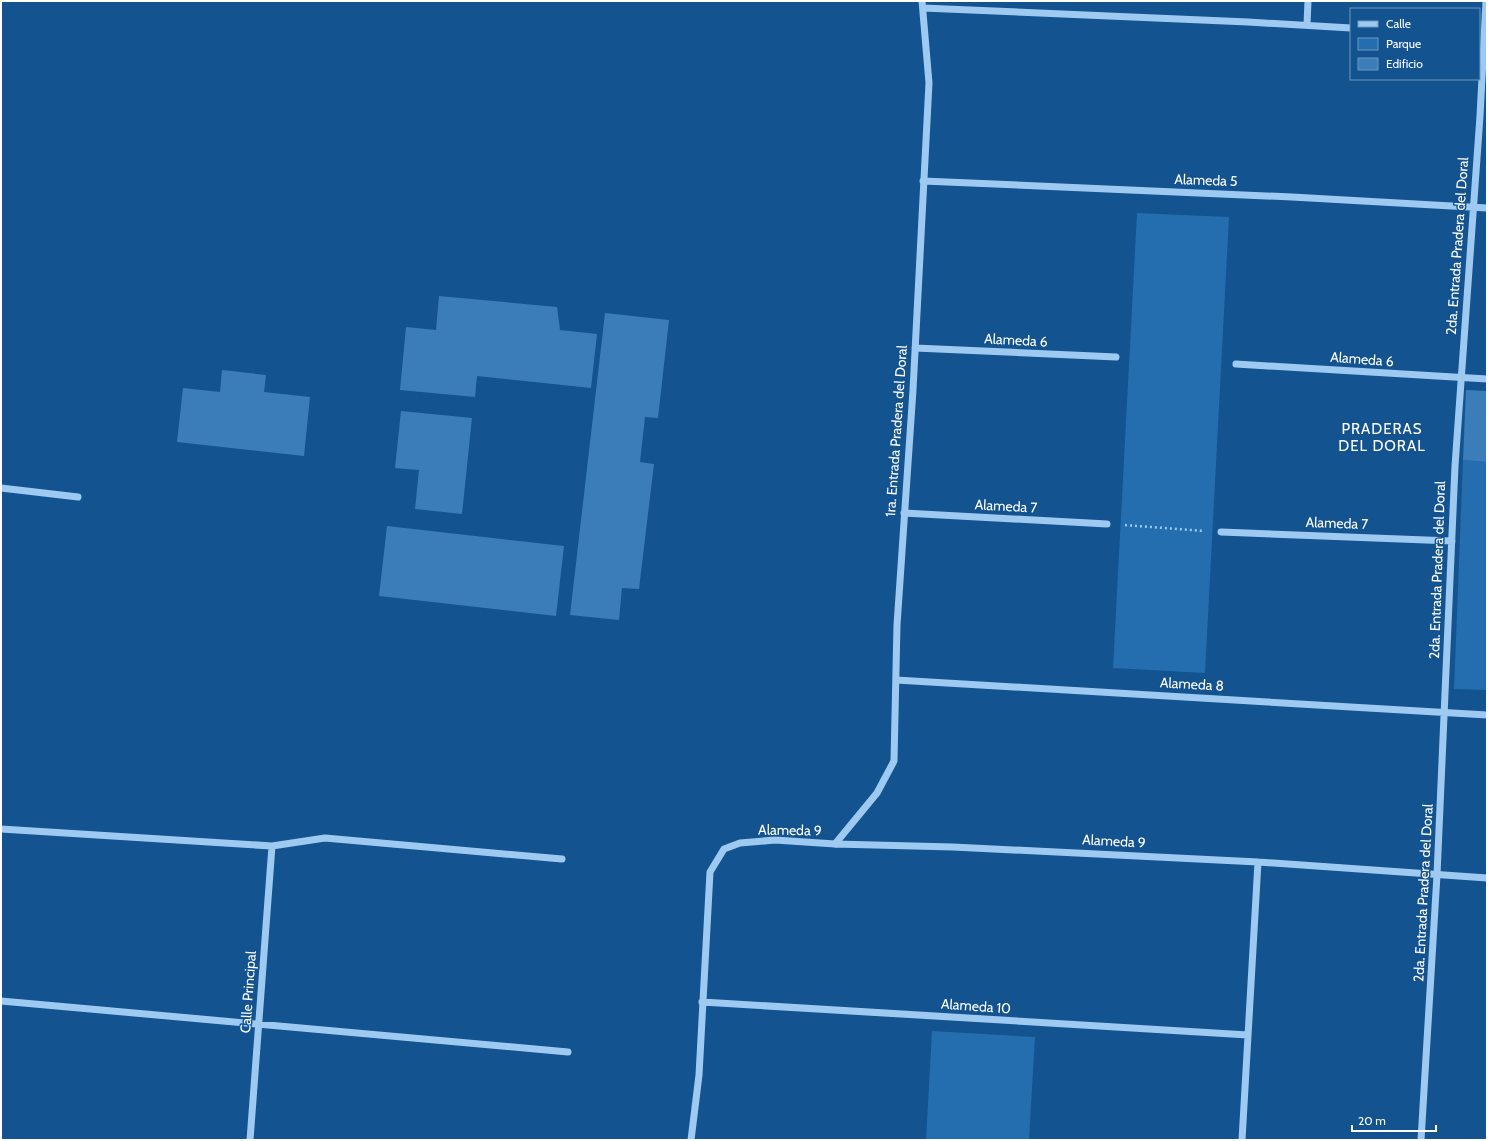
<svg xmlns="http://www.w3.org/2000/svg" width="1488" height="1141" font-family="Cabin,sans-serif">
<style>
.green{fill:#246daf}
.building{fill:#3b7db9}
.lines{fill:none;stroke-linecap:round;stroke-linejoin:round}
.path{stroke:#9ecaf2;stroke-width:2.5;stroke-dasharray:2 3;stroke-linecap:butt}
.minor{stroke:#9ecaf2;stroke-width:7}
.labels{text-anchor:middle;stroke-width:3;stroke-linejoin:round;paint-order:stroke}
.street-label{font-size:14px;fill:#fff;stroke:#135390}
.neighbourhood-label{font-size:15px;letter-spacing:1px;fill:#fff;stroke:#135390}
</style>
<rect width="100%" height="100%" fill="#135390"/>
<path class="green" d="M1137,213l92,4 -24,456 -92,-5z
M1463,460l24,2v228l-33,-1z
M932,1031l103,6 -6,103h-103z"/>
<path class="building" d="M439,296l118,11 3,23 37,4 -6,54 -114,-12 -2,21 -75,-7 6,-63 30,3z
M605,313l64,7 -11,98 -13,-1 -5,45 14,2 -15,125 -17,-1 -3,32 -49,-5z
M222,370l44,5 -2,17 46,5 -6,59 -127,-14 6,-54 37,4z
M1466,390l21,1v71l-24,-2z
M401,411l71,7 -10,96 -47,-5 4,-39 -24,-2z
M387,526l177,20 -8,70 -177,-20z"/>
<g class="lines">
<path class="path" d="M1125,525l79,6"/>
<path class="minor" d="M923,8l325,14 103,6
M1307,25l1,-24
M923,181l369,16 195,11
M915,348l201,9
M1236,364l251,15
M1,488l77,9
M904,513l203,11
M1221,532l231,9
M896,680l591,35
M1,829l271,17 53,-8 237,21
M835,844l42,-51 17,-32 3,-136 16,-235 16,-307 -7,-82
M1,1001l567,51
M702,1002l546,33
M250,1140l22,-294
M691,1140l8,-65 11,-203 14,-23 16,-6 35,-3 60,4 118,3 305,15 229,16
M1242,1140l16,-278
M1421,1140l16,-265 18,-409 25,-350 6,-115"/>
</g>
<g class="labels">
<g class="street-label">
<text transform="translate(1206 180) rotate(2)" y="5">Alameda 5</text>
<text transform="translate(1457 246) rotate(-86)" y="5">2da. Entrada Pradera del Doral</text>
<text transform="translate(1016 340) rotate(3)" y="5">Alameda 6</text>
<text transform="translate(1362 359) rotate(4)" y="5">Alameda 6</text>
<text transform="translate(896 431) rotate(-86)" y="5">1ra. Entrada Pradera del Doral</text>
<text transform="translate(1006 506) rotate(3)" y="5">Alameda 7</text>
<text transform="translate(1337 523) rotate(2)" y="5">Alameda 7</text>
<text transform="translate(1437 570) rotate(-88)" y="5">2da. Entrada Pradera del Doral</text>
<text transform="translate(1192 684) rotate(3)" y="5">Alameda 8</text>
<text transform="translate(790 830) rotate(1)" y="5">Alameda 9</text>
<text transform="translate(1114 841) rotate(3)" y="5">Alameda 9</text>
<text transform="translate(1423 893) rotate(-87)" y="5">2da. Entrada Pradera del Doral</text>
<text transform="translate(248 992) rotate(-86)" y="5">Calle Principal</text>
<text transform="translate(976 1006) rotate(4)" y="5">Alameda 10</text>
</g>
<g class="neighbourhood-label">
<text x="1382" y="434">PRADERAS<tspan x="1382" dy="17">DEL DORAL</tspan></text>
</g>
</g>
<rect width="1488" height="1141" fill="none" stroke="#ffffff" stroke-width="4"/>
<rect x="1350" y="8" width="130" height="72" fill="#135390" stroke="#7198bc"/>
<rect x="1358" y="21" width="20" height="6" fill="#9ecaf2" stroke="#7198bc"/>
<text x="1386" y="28" font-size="12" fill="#ffffff">Calle</text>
<rect x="1358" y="38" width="20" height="12" fill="#246daf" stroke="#7198bc"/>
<text x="1386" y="48" font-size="12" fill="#ffffff">Parque</text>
<rect x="1358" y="58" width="20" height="12" fill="#3b7db9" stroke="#7198bc"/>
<text x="1386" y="68" font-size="12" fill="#ffffff">Edificio</text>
<path d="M1352 1125v6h84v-6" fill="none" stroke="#ffffff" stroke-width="2"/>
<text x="1358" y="1125" font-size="12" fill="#ffffff" stroke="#135390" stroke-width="3" paint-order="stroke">20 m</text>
</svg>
